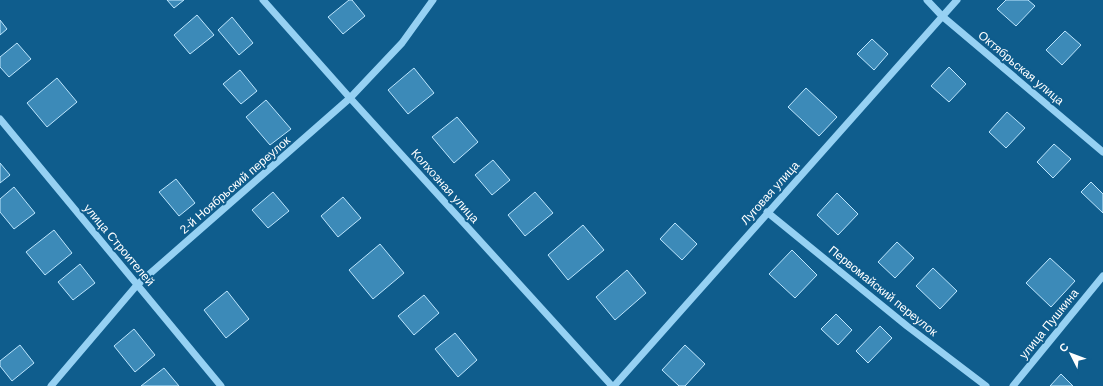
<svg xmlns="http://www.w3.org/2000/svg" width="1103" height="386" font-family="Arial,sans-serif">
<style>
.building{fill:#3c8ab8;stroke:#bde6fe}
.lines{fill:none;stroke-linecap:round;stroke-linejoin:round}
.minor{stroke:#96d1f3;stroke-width:7}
.labels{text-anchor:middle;stroke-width:4;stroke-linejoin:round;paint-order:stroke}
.street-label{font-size:12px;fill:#fff;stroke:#0f5d8d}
</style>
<rect width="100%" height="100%" fill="#0f5d8d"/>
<path class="building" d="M167,0h17l-10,8z
M349,0h3l13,16 -22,18 -15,-17z
M1006,0h22l7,6 -19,20 -19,-17z
M197,15l17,20 -24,19 -16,-19z
M232,17l21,26 -14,12 -21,-25z
M0,20l7,9 -7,6z
M1065,31l16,14 -19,20 -16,-15z
M872,39l16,15 -14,16 -17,-16z
M17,43l14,16 -22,18 -9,-10v-10z
M949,67l17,17 -17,18 -18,-16z
M414,68l20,25 -26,21 -20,-24z
M240,70l17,21 -16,13 -18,-20z
M57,78l20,24 -30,25 -20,-24z
M806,88l31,29 -18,19 -31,-29z
M266,100l25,29 -21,16 -24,-28z
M1007,112l18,16 -19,20 -17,-16z
M457,117l21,25 -24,21 -22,-26z
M1054,144l17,15 -18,19 -16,-16z
M493,160l17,20 -18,15 -17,-20z
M0,163l10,12 -10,8z
M176,179l19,24 -16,13 -20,-24z
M1091,182l12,12v19l-22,-21z
M14,187l21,26 -21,16 -14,-17v-13z
M273,192l16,19 -21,17 -16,-18z
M535,192l18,21 -28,23 -17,-21z
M837,193l21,21 -20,21 -21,-20z
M343,197l18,21 -23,19 -17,-21z
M675,223l22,21 -15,16 -22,-21z
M583,225l21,25 -36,30 -20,-25z
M54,230l18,23 -27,22 -19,-23z
M897,242l17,16 -19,20 -17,-16z
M380,244l24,29 -31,26 -24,-29z
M792,250l25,25 -22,23 -26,-24z
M1050,258l25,23 -24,26 -25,-24z
M80,264l15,19 -22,17 -15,-18z
M933,268l24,23 -17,18 -24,-23z
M627,270l19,23 -31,27 -19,-23z
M227,291l22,28 -23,19 -22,-28z
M424,295l15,18 -25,22 -16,-19z
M836,314l16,16 -14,15 -17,-16z
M880,326l12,12 -24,25 -12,-12z
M134,329l21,26 -20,17 -21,-26z
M455,333l22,27 -19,17 -23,-28z
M20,345l14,18 -22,18 -12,-15v-5z
M685,345l20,19 -20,22h-6l-17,-16z
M164,368l15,18h-38z
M1061,374l12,12h-23z"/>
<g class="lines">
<path class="minor" d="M263,0l87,98 262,288
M927,0l15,16 161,136
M0,119l221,267
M767,212l140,114 79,60
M51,386l86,-101 213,-187 52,-55 31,-43
M614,386l343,-386
M1013,386l90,-110"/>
</g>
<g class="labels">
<g class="street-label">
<text transform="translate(1021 68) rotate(40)" y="4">Октябрьская улица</text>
<text transform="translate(235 185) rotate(-41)" y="4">2-й Ноябрьский переулок</text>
<text transform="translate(445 186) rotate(48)" y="4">Колхозная улица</text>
<text transform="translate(770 193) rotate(-48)" y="4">Луговая улица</text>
<text transform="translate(119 245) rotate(50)" y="4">улица Строителей</text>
<text transform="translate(883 291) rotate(39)" y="4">Первомайский переулок</text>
<text transform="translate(1049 324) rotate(-51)" y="4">улица Пушкина</text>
</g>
</g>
<g transform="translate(1071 354) rotate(312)" stroke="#0f5d8d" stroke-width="3" paint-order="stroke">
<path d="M0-3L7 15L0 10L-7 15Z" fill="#ffffff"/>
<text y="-6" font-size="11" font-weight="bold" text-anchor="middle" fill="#ffffff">С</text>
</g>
</svg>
